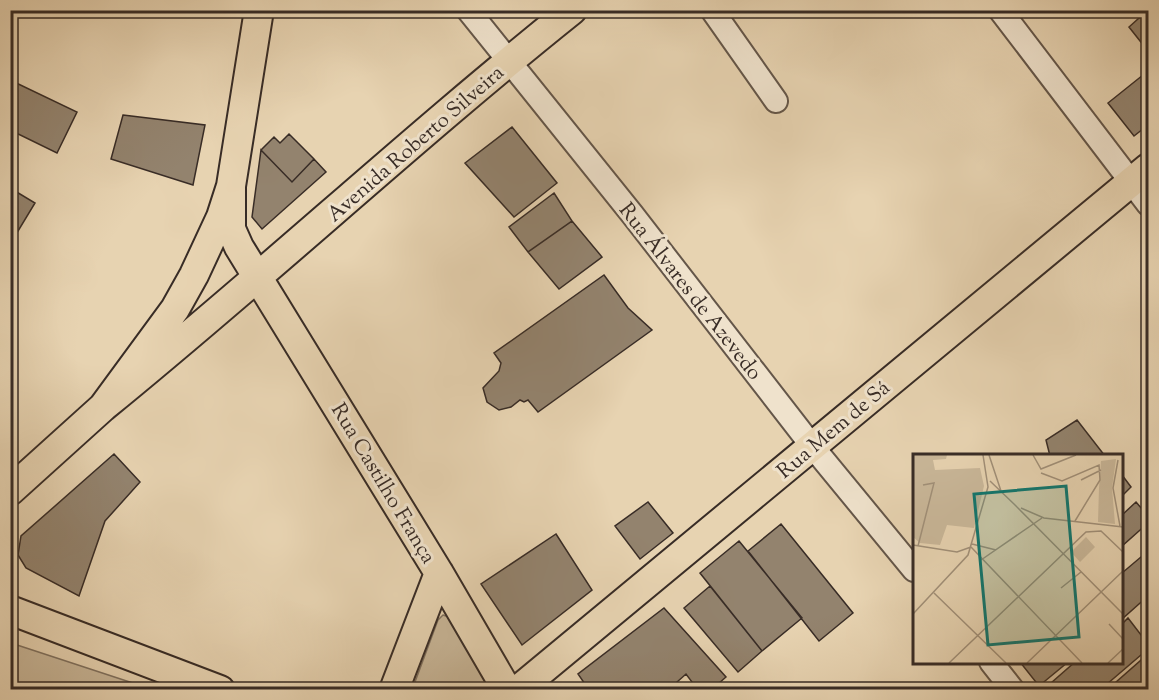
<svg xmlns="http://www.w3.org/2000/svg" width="1159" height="700" font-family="'Sorts Mill Goudy',serif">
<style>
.green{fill:#c9b799;stroke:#807260;stroke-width:1.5}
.building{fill:#93836e;stroke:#382c26;stroke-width:1.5}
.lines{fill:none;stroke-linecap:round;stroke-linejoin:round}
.minor-casing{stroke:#645649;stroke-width:26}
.major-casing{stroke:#382c26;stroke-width:32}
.minor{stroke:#efe2cc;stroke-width:22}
.major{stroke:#e7d3b1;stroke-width:28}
.labels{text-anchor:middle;stroke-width:6;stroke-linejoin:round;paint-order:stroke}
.street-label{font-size:21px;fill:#382c26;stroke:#efe2cc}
.inset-road{fill:none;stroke:#a19079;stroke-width:1.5}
.view{fill:#0f766e;fill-opacity:0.15;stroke:#0f766e;stroke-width:3}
.inset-edge{fill:none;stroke:#382c26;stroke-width:3}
</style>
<rect width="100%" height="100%" fill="#e7d3b1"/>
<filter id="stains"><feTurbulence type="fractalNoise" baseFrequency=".00333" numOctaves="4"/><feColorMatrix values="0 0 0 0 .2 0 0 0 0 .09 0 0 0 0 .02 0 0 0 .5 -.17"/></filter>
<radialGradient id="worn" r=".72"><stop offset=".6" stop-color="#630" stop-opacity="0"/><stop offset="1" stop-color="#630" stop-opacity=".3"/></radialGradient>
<path class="green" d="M443,615l6,2 41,66v6l-78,1 26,-70z
M11,643l140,46h-140z"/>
<path class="building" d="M1148,10v41l-19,-24z
M1148,71v54l-14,11 -26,-33z
M10,80l67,32 -20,41 -47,-23z
M123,115l82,10 -12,60 -82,-26z
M512,127l45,56 -43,34 -49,-54z
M289,134l25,25 -22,23 -31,-32 13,-13 6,6z
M261,150l31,32 22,-23 12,13 -64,57 -10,-12z
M10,188l25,15 -23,38 -2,-1z
M554,193l18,28 -44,31 -19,-25z
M572,221l30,36 -43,32 -31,-37z
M604,275l24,33 24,22 -114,82 -10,-12 -4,2 -4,-2 -9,7 -12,3 -12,-8 -4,-14 16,-17 2,-8 -7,-10z
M1077,420l28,36h-55l-4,-16z
M114,454l26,28 -35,39 -26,75 -53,-28 -8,-13 3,-19z
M1122,475l9,12 -9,9z
M648,502l25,31 -33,26 -25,-33z
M1136,502l12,14v7l-26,23v-31z
M781,524l72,89 -34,28 -71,-90z
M556,534l36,56 -70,55 -41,-61z
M739,541l63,77 -40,33 -62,-78z
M1148,551v45l-26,23v-46z
M710,586l52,65 -24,21 -54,-64z
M664,608l62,69 -15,13h-13l-12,-16 -18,16h-79l-11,-16z
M1128,618l20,26v5l-48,41h-57l32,-28h47v-38z
M1148,654v36h-41z
M1020,662h48l-29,24z"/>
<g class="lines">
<g class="minor-casing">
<path id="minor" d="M468,10l164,204 180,232 102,124
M712,10l64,91
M1000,10l148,194
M991,662l22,28"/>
</g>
<g class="major-casing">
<path id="major" d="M231,186v43l8,18 200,326 68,117
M103,407c159,-129 309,-269 469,-397
M10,491l93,-84 72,-98 19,-34 27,-58 10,-31 28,-176
M10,610l210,80
M394,690l45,-117
M518,690l630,-522"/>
</g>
<use href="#minor" class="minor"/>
<use href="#major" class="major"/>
</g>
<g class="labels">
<g class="street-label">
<text transform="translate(415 143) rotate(-41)" y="7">Avenida Roberto Silveira</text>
<text transform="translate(691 291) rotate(52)" y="7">Rua Álvares de Azevedo</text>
<text transform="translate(833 429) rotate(-40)" y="7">Rua Mem de Sá</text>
<text transform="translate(384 483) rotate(59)" y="7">Rua Castilho França</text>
</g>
</g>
<g transform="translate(913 454)">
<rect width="210" height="210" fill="#e7d3b1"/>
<path d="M0,1h34l-1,4 -13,1 2,10 45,-2 4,18 -10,42 -27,-3 -7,20 -20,-2 -7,-6zM203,5l-4,29 3,36 -17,-2 1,-34 2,-27zM173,83l9,10 -15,15 -9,-10z" fill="#c9b799"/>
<path class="inset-road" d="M76,1l12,36M120,1l8,14 35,-14M205,6l-5,28 7,38M128,19l21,8 37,-16 1,15 -25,41M168,26l20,-10M77,27l24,23M101,50l109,110M108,54l23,10 79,9M59,90l24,6M0,91l44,7 14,-5M5,92l16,-63 -11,2M58,93l111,116M68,106l61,-42M148,134l20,-16M21,139l72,70M0,160l55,-59 20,-68 -5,-32M196,170l14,15M36,209l137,-131 15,-1 22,21M114,209l96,-92M195,209l15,-14"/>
<path class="view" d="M153,32l13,151 -91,8 -14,-151z"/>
<rect width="210" height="210" class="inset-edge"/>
</g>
<rect width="1159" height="700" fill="none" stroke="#e7d3b1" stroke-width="36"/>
<rect x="12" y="12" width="1135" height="676" fill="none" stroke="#382c26" stroke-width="3"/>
<rect x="18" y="18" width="1123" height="664" fill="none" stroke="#382c26" stroke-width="1.5"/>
<rect width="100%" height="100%" filter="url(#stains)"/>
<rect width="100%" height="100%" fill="url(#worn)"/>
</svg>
